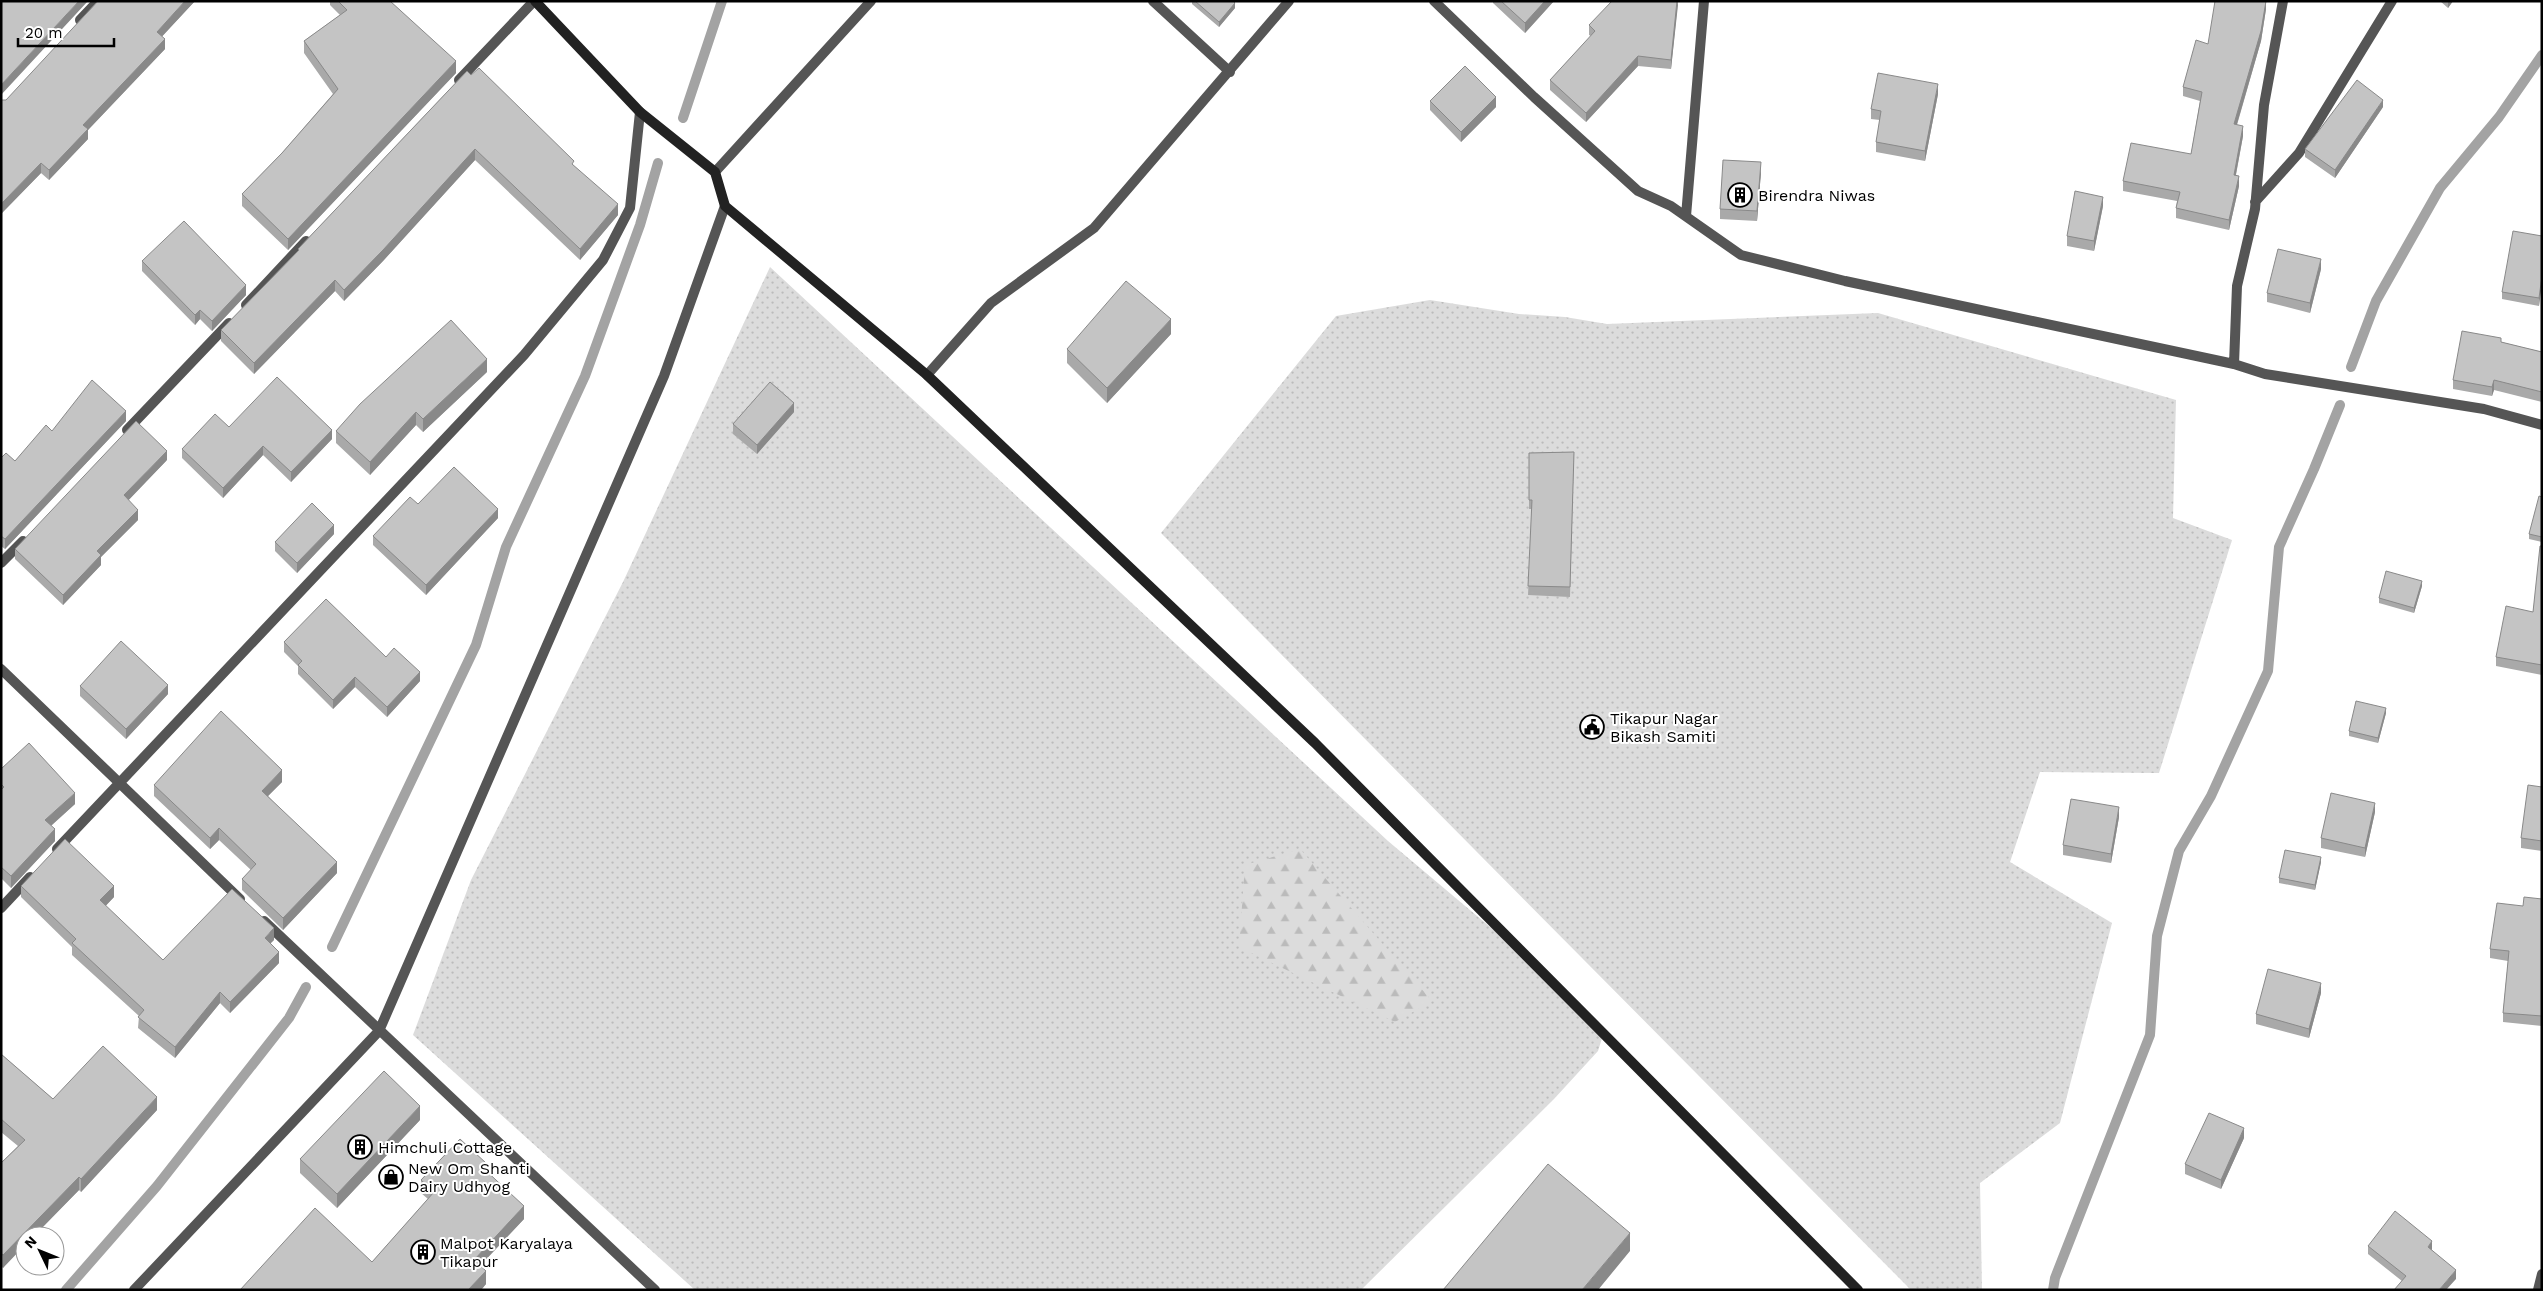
<svg xmlns="http://www.w3.org/2000/svg" width="2543" height="1291" font-family="'Work Sans',sans-serif">
<style>
.grass{fill:url(#grass-dots)}
.forest{fill:url(#forest-firs)}
.lines{fill:none;stroke-linecap:round;stroke-linejoin:round}
.stream{stroke:#a3a3a3;stroke-width:10}
.street{stroke:#555;stroke-width:10}
.secondary{stroke:#222;stroke-width:10}
.wall{fill:#a9a9a9}
.shaded-wall{fill:#898989}
.building{fill:#c4c4c4;stroke:#898989}
.labels{text-anchor:middle;stroke-width:4;stroke-linejoin:round;paint-order:stroke}
.poi-label{font-size:16px;fill:#000;stroke:#fff;text-anchor:start}
</style>
<defs>
<pattern id="grass-dots" width="8" height="8" patternUnits="userSpaceOnUse" patternTransform="scale(1.25)"><rect width="8" height="8" fill="#dcdcdc"/><path d="M2 2h.1M6 6h.1" fill="none" stroke="#bbb" stroke-width="1.8" stroke-linecap="round"/></pattern>
<pattern id="forest-firs" width="22" height="20" patternUnits="userSpaceOnUse" patternTransform="scale(1.25)"><rect width="22" height="20" fill="#dcdcdc"/><path d="M5 1l3.5 6h-7zM16 11l3.5 6h-7z" fill="#bbb"/></pattern>
</defs>
<rect width="100%" height="100%" fill="#fff"/>
<path class="grass" d="M770,267l618,574 191,161 25,30 -6,19 -44,48 -193,191h-666l-282,-255 58,-155 152,-298z
M1430,300l89,14 46,3 42,7 271,-11 298,87 -3,118 59,22 -73,233 -119,-1 -30,90 102,61 -52,200 -80,60 2,107h-71l-750,-757 175,-217z"/>
<path class="forest" d="M1300,849l132,152 -37,21 -156,-75 6,-82z"/>
<g class="lines">
<path class="stream" d="M683,118l39,-117
M2351,367l25,-66 64,-113 59,-71 43,-62
M332,947l144,-302 30,-98 79,-171 55,-151 18,-62
M66,1290l91,-104 132,-168 17,-31
M2053,1290l2,-12 95,-243 7,-99 22,-85 32,-55 57,-125 11,-124 35,-78 26,-64"/>
<path class="street" d="M1153,1l77,71
M1434,1l100,96 104,94 33,15 70,49 104,26 389,83 31,10 219,35 58,16
M80,20l18,-19
M459,80l75,-79
M715,172l156,-171
M2255,202l44,-49 93,-152
M1686,216l18,-215
M246,305l60,-64
M2234,364l3,-78 18,-77 9,-104 19,-104
M927,375l64,-72 103,-75 195,-227
M127,430l102,-107
M1,563l22,-22
M1,669l239,230
M57,849l467,-494 79,-95 27,-52 10,-96
M1,908l29,-31
M264,921l391,369
M134,1290l245,-259 285,-655 61,-170
M2538,1290l4,-16"/>
<path class="secondary" d="M535,1l105,111 75,60 10,34 202,169 388,368 543,547"/>
</g>
<path class="wall" d="M195,1l-33,35 3,13 -77,81v9l-39,41 -8,-7 -39,40 -1,-113h5z
M330,1h60l66,72 -168,177 -46,-44v-12l40,-41 51,-59 -29,-41v-12l36,-26 -10,-10z
M1192,1h41l2,7 -16,19 -27,-23z
M1493,1h61l-29,32 -32,-30z
M1678,1l-7,68 -33,-3 -52,56 -36,-32v-10l41,-44 -2,-1v-10z
M2440,1h13l-5,7z
M2266,9l-5,32 -24,84 6,11 -7,39 3,11 -10,44 -53,-12v-10l1,-7 -54,-10v-10l68,-27 9,-53 -17,-5v-9l25,-43z
M467,71l107,95 44,49 -38,45 -105,-100 -92,101 -39,40 -9,-10 -81,83 -33,-33v-11l77,-78v-3z
M1938,94l-13,67 -49,-9v-10l4,-22 -9,-1v-10z
M1430,101l66,6 -35,35 -31,-32z
M2383,107l-48,71 -30,-21v-8z
M1761,172l-4,49 -37,-2v-10z
M2103,206l-9,45 -27,-5v-10z
M2542,236l-3,70 -37,-7v-7z
M142,261l104,34 -34,36 -12,-12 -5,6 -53,-54z
M2321,269l-11,44 -43,-11v-9z
M1171,334l-64,69 -40,-40v-14z
M2501,342l41,10v50l-48,-12 -2,6 -39,-7v-9z
M487,372l-64,60 -7,-7 -46,50 -34,-32v-12z
M794,412l-37,42 -24,-20v-10z
M126,421l-121,128 -4,-3v-88l14,3 37,-30z
M332,439l-41,43 -28,-27 -40,43 -41,-40v-9z
M1574,452l-4,145 -42,-2 4,-86h-3v-56z
M167,460l-39,40 10,20 -37,37v8l-38,40 -48,-46v-10z
M2542,497v45l-13,-3v-5z
M418,504l80,14 -72,77 -53,-50v-9z
M334,534l-37,39 -22,-22v-9z
M2542,546v129l-46,-9v-9l37,-45z
M2422,586l-8,27 -35,-10v-5z
M284,642l102,15 34,24 -33,36 -32,-30 -22,22 -35,-35v-8l-14,-14z
M80,686l88,8 -42,45 -46,-43z
M2386,713l-8,30 -29,-7v-5z
M1,769l74,35 -24,22 4,15 -44,47 -10,-10z
M282,782l-14,14 69,77 -54,57 -41,-40v-11l9,-9 -32,-30 -9,9 -56,-53v-11z
M2542,787v64l-21,-3v-10z
M2375,812l-10,45 -44,-9v-10z
M2119,817l-8,46 -48,-8v-10z
M2321,862l-6,28 -36,-7v-5z
M21,886l93,11 -9,9 58,54 111,-20 -4,3 9,20 -49,50 -10,-10 -45,55 -37,-30 1,-12 -67,-61v-8l-51,-50z
M2542,899v127l-39,-4v-9l5,-52 -18,-3v-9l33,-43z
M2321,993l-12,45 -53,-14v-10z
M1,1054l52,45 104,11 -76,82 -2,-2 -45,46h-9l-22,32 -2,-2v-103l17,-17 -17,-14z
M420,1120l-83,88 -37,-35v-14z
M2244,1138l-23,51 -36,-15v-10z
M486,1170l38,49 -44,47 6,18 -5,6h-241l132,-28 56,-63 -7,-6v-13z
M2368,1246l64,3v1l24,29 -54,2 -34,-27z"/>
<path class="shaded-wall" d="M79,1h9l-87,94v-10z
M185,1h10l-38,41v-10z
M1545,1h9l-29,32v-10z
M1677,1l1,4 -7,64v-9z
M2266,1v8l-5,32 -27,93v-10z
M2448,1h5l-5,7z
M1235,3v5l-16,19v-5z
M165,39v10l-77,81v9l-39,41v-10l34,-45z
M1638,56v10l-52,56v-9z
M456,61v12l-168,177v-11z
M1938,84v10l-13,67v-10z
M1496,97v10l-35,35v-10z
M2383,100v7l-48,71v-8z
M2243,126v10l-9,48v-9z
M475,149v11l-92,101 -39,40v-11z
M1761,162v10l-4,49v-10z
M41,163v10l-39,40v-10z
M2239,176v10l-10,44v-10z
M2103,197v9l-9,45v-10z
M618,204v11l-38,45v-11z
M2321,259v10l-11,44v-10z
M2542,276v7l-3,23v-8z
M335,280v11l-81,83v-11z
M246,285v10l-34,36v-10z
M200,310v9l-5,6v-10z
M1171,319v15l-64,69v-15z
M487,359v13l-64,60v-13z
M2494,380v10l-2,6v-9z
M794,403v9l-37,42v-9z
M126,411v10l-121,128v-10z
M416,412v13l-46,50v-13z
M332,430v9l-41,43v-10z
M263,446v9l-40,43v-10z
M167,451v9l-43,45v-10z
M498,509v9l-72,77v-10z
M138,510v10l-37,37v8l-38,40v-10l34,-44z
M334,525v9l-37,39v-10z
M2422,581v5l-8,27v-5z
M420,672v9l-33,36v-10z
M355,677v10l-22,22v-9z
M168,685v9l-42,45v-10z
M2386,708v5l-8,30v-5z
M282,770v12l-20,20v-11z
M75,793v11l-30,27v-11z
M2375,803v9l-10,45v-9z
M2119,807v10l-8,46v-9z
M219,828v12l-9,9v-11z
M55,829v12l-44,47v-12z
M2321,857v5l-6,28v-5z
M337,862v11l-54,57v-12z
M114,886v11l-14,15v-12z
M274,928v12l-9,9v-11z
M279,952v11l-49,50v-11z
M2321,983v10l-12,45v-9z
M220,992v11l-45,55v-11z
M157,1097v13l-76,82v-13z
M420,1106v14l-83,88v-14z
M2244,1128v10l-23,51v-9z
M486,1163v13l-4,-9z
M79,1177v13l-45,46h-9v9l-22,23v-13z
M524,1206v13l-50,53v-12z
M1630,1233v18l-32,39h-16z
M2432,1241v8l-4,6v-8z
M2456,1270v9l-10,11h-7z
M486,1271v13l-5,6h-13z"/>
<path class="building" d="M1,1h78l-78,84z
M98,1h87l-28,31 8,7 -82,86 5,4 -39,41 -8,-7 -39,40 -1,-103h5z
M338,1h52l66,60 -168,178 -46,-45 40,-41 56,-64 -34,-48 43,-31z
M1195,1h38l2,2 -16,19z
M1501,1h44l-20,22z
M1612,1h65l-6,59 -33,-4 -52,57 -36,-33 45,-49 -6,-6z
M2215,1h51l-5,30 -27,93 9,2 -9,49 5,1 -10,44 -53,-12 4,-16 -57,-11 8,-38 60,11 11,-62 -19,-5 13,-47 12,4z
M1465,66l31,31 -35,35 -31,-31z
M479,68l95,93 -2,3 46,40 -38,45 -105,-100 -92,101 -39,40 -9,-10 -81,83 -33,-33 78,-80 -1,-1 169,-178 4,4z
M1878,73l60,11 -13,67 -49,-9 5,-31 -10,-2z
M2357,80l26,20 -48,70 -30,-21z
M1723,160l38,2 -4,49 -37,-2z
M2075,191l28,6 -9,44 -27,-5z
M184,221l62,64 -34,36 -12,-11 -5,5 -53,-54z
M2513,231l29,5v40l-3,22 -37,-6z
M2278,249l43,10 -11,44 -43,-10z
M1126,281l45,38 -64,69 -40,-39z
M451,320l36,39 -64,60 -7,-7 -46,50 -34,-31 24,-27z
M2462,331l39,7v4l41,10v40l-48,-12 -2,7 -39,-7z
M277,377l55,53 -41,42 -28,-26 -40,42 -41,-39 33,-35 14,13z
M92,380l34,31 -121,128 -4,-3v-78l5,-5 9,8 31,-36 6,6z
M770,382l24,21 -37,42 -24,-21z
M136,421l31,30 -43,44 14,15 -41,41 4,4 -38,40 -48,-46z
M1574,452l-4,135 -42,-1 4,-86h-3v-47z
M454,467l44,42 -72,76 -53,-49 37,-39 8,7z
M2539,496l3,1v40l-13,-3z
M312,503l22,22 -37,38 -22,-21z
M2540,546h2v119l-46,-8 10,-51 27,6z
M2386,571l36,10 -8,27 -35,-10z
M326,599l60,58 8,-9 26,24 -33,35 -32,-30 -22,23 -35,-35 4,-4 -18,-19z
M121,641l47,44 -42,44 -46,-43z
M2356,701l30,7 -8,30 -29,-7z
M221,711l61,59 -20,21 75,71 -54,56 -41,-39 14,-15 -37,-36 -9,10 -56,-53z
M29,743l46,50 -30,27 10,9 -44,47 -10,-9v-77l3,-3 -3,-3v-15z
M2528,785l14,2v54l-21,-3z
M2331,793l44,10 -10,45 -44,-10z
M2071,799l48,8 -8,47 -48,-9z
M65,839l49,47 -14,14 63,60 69,-71 42,39 -9,10 14,14 -49,50 -10,-10 -45,55 -37,-30 6,-7 -72,-67 4,-4 -55,-53z
M2285,850l36,7 -6,28 -36,-7z
M2524,897l18,2v117l-39,-3 6,-62 -19,-2 7,-46 26,3z
M2268,969l53,14 -12,46 -53,-15z
M103,1046l54,51 -76,82 -2,-2 -76,78 -2,-1v-91l24,-23 -24,-21v-65l52,45z
M384,1071l36,35 -83,88 -37,-35z
M2209,1113l35,15 -23,52 -36,-16z
M460,1139l26,24 -4,4 42,39 -50,54 12,11 -18,19h-228l75,-82 57,54 62,-70 -13,-12z
M1548,1164l82,69 -48,57h-139z
M2395,1211l37,30 -4,6 28,23 -17,20h-45l12,-14 -38,-30z"/>
<defs>
<g id="building-ring" transform="scale(1.25)"><circle r="9.5" fill="#fff" stroke="#000" stroke-width="1.5"/><path d="M-4-6H4V6H1V3H-1V6H-4ZM-2.5-4.3h1.7v1.8h-1.7ZM.8-4.3h1.7v1.8H.8ZM-2.5-1h1.7V.8h-1.7ZM.8-1h1.7V.8H.8Z" fill="#000"/></g>
<g id="civic-ring" transform="scale(1.25)"><circle r="9.5" fill="#fff" stroke="#000" stroke-width="1.5"/><path d="M-.6-6.5H3V-4.5H.6V-3L4-1V1h2V6H-6V1h2V-1L-.6-3ZM-1.2 2.5V6h2.4V2.5Z" fill="#000"/></g>
<g id="shop-ring" transform="scale(1.25)"><circle r="9.5" fill="#fff" stroke="#000" stroke-width="1.5"/><path d="M-5-2.5h2.3a2.7 3.5 0 0 1 5.4 0H5L5.5 6h-11ZM-1.5-2.5h3a1.5 2.3 0 0 0-3 0Z" fill="#000"/></g>
</defs>
<g fill-rule="evenodd">
<use href="#building-ring" x="1740" y="195"/>
<use href="#civic-ring" x="1592" y="727"/>
<use href="#building-ring" x="360" y="1147"/>
<use href="#shop-ring" x="391" y="1177"/>
<use href="#building-ring" x="423" y="1252"/>
</g>
<g class="labels">
<g class="poi-label">
<text x="1758" y="201">Birendra Niwas</text>
<text x="1610" y="724">Tikapur Nagar<tspan x="1610" dy="18">Bikash Samiti</tspan></text>
<text x="378" y="1153">Himchuli Cottage</text>
<text x="408" y="1174">New Om Shanti<tspan x="408" dy="18">Dairy Udhyog</tspan></text>
<text x="440" y="1249">Malpot Karyalaya<tspan x="440" dy="18">Tikapur</tspan></text>
</g>
</g>
<rect width="2543" height="1291" fill="none" stroke="#000000" stroke-width="5"/>
<g transform="translate(40 1251) rotate(313)"><circle r="24" fill="#ffffff" stroke="#999999"/>
<path d="M0-4L9 19L0 12L-9 19Z" fill="#000000"/>
<text y="-8" font-size="14" font-weight="bold" text-anchor="middle" fill="#000000">N</text>
</g>
<path d="M18 38v8h96v-8" fill="none" stroke="#000000" stroke-width="2.5"/>
<text x="25" y="38" font-size="15" fill="#000000" stroke="#ffffff" stroke-width="4" paint-order="stroke">20 m</text>
</svg>
